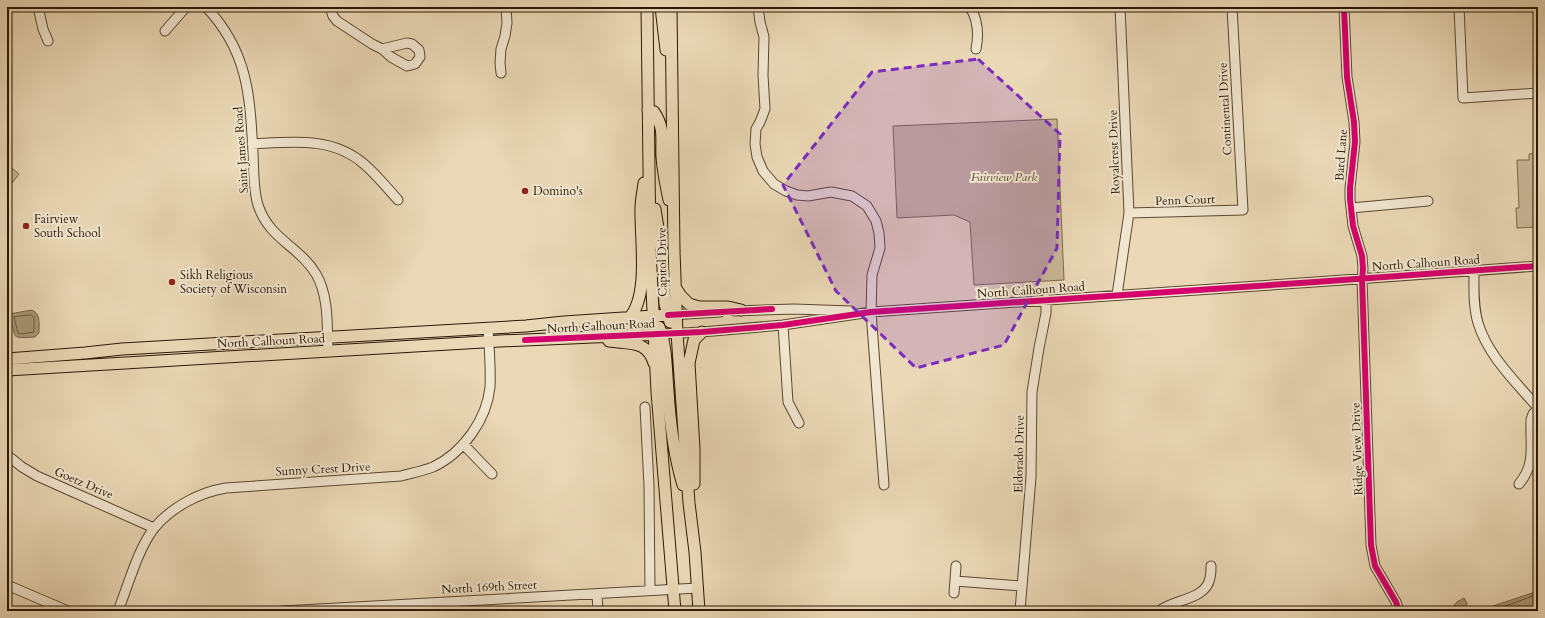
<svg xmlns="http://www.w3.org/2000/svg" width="1545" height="618" font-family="Cardo,serif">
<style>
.green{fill:#c9b798;stroke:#7a684e}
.water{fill:#a99779;stroke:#76644a}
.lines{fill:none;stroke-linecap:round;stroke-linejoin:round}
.shore{stroke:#6a583e;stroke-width:1}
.minor-casing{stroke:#5a4830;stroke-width:11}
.major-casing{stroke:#2a1803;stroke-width:13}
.minor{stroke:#f1e6d0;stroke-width:9}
.major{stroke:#ead8b6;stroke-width:11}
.cycleway-casing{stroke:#f1e6d0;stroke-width:8}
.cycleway{stroke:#d6006c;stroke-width:6}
.marked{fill:#7b2cbf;fill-opacity:0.2;stroke:#7b2cbf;stroke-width:3;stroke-dasharray:8 5;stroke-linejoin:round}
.poi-dot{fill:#8f2418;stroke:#f1e6d0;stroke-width:1.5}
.labels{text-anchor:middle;stroke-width:4;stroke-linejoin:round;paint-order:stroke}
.street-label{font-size:12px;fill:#2a1803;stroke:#f1e6d0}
.park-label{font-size:12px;font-style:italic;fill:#5a4830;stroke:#f1e6d0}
.poi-label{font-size:12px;fill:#2a1803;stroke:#f1e6d0;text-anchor:start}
</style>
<rect width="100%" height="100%" fill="#ead8b6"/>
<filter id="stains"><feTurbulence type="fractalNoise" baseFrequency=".005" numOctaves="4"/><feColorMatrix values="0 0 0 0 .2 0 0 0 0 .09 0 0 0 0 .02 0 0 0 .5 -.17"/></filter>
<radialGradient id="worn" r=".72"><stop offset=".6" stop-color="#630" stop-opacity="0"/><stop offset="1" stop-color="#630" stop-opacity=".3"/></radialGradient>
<path class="green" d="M1057,119l7,161 -90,5 -4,-63 -16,-7 -57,3 -4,-92z
M1538,153v74l-21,1 -1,-20h3l-2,-48h12v-6z
M7,164l12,10 -10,13 -2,-2z"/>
<path class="water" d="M32,310c9,4 7,14 7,23l-4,4c-30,2 -15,-1 -27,-20l1,-3z
M1538,589v22h-51l3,-4 45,-15z
M1464,598l3,5 -1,7 -17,1 8,-9z"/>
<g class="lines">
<path class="shore" d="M31,315l3,2v15l-13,2 -3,-1 -4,-16z
M1492,611l46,-17"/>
<g class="minor-casing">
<path id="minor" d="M38,7l5,22 5,12
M206,7c42,44 44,89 47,146 1,17 0,36 5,52 11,34 41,41 58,69 13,22 11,52 12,77
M330,7l3,9 4,5 35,23 10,5
M758,7l2,15 4,15 -1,38 2,34 -5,13 -4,7 -1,15 2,13 6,14 11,13 12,7 11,4 11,1 23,-4 21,4 15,10 9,15 3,12 1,15 -8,27 -1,37 13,173
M970,7c8,13 9,27 6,42
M1344,7l3,70 7,45 1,20 -5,46v11l3,27 9,30 1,13 -1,10 9,266 4,21 21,36 3,9
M1459,7l4,91 75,-5
M165,31l21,-24
M407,43l5,1 7,6 1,7 -5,7 -8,2 -16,-9 -9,-8z
M501,73l-1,-10 1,-14 4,-13 2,-13 -1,-16
M252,144c39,-2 80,-8 112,20 12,10 23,24 34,36
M1351,208l77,-7
M1129,213l114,-3 -11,-203
M1474,271c0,17 -1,35 4,52 10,33 38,59 60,85
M1117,295l12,-82 -9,-206
M734,311l60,-2 57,2
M671,315l49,-3
M783,325l5,77 11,21
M662,334l40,-2 81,-7 88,-13 444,-30 223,-16
M645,407l4,79 1,103
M463,444l29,30
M7,455l15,12 15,9 117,52
M1519,484c17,-20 11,-38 12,-64l2,-6 5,-5
M955,581l66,5
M7,585l61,26
M954,593l2,-27
M597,594l1,17
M118,611c10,-25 20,-63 37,-84 17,-20 45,-35 71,-39l175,-12c11,-3 22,-5 32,-9 30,-14 54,-48 57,-80 1,-20 -1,-40 -2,-59
M282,611l416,-23
M1020,611l11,-134 1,-85 7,-44 7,-35v-14
M1159,611c15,-12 47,-11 51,-33 1,-4 1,-8 1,-12"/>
</g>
<g class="major-casing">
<path id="major" d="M647,7l3,242 7,143 18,219
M661,7l5,43
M671,7l3,244 3,82 12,170 6,49 4,59
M648,110l6,2c11,16 7,27 8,45 1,15 4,29 7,43
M655,209l7,44 3,51 5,18
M675,287l6,9 8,8 10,3h29l13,3
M629,318c21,-22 11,-81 12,-110 0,-8 2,-16 3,-25
M659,327c8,19 7,43 9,64 2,32 6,64 15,94
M609,341c21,3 38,-1 45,22
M7,359l78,-6 37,-4 404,-23 38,-4 104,-7
M7,370l493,-29 162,-7
M694,484v-35l-5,-86 5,-23 8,-8"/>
</g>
<use href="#minor" class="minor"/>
<use href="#major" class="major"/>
<g class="cycleway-casing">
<path id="cycleway" d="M1344,7l3,70 7,45 1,20 -5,46v11l3,27 9,30 1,13 -1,10 9,266 4,21 21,36 3,9
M668,315l104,-6
M525,340l177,-8 81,-7 88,-13 444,-30 223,-16"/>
</g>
<use href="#cycleway" class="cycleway"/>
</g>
<path class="marked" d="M978,59l82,75 -3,114 -53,97 -88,23 -80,-77 -53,-106 89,-113z"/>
<g class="poi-dot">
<circle cx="525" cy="191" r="4"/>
<circle cx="26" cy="226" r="4"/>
<circle cx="172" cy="282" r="4"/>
</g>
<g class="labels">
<g class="street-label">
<text transform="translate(1225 109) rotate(-93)" y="4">Continental Drive</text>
<text transform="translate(241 150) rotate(-94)" y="4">Saint James Road</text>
<text transform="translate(1114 152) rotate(-92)" y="4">Royalcrest Drive</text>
<text transform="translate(1341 155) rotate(-86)" y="4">Bard Lane</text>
<text transform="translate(1185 200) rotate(-2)" y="4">Penn Court</text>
<text transform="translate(662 262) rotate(-91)" y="4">Capitol Drive</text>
<text transform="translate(1426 263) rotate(-4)" y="4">North Calhoun Road</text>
<text transform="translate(1031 290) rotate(-4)" y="4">North Calhoun Road</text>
<text transform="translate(601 326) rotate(-3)" y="4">North Calhoun Road</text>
<text transform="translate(271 341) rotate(-3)" y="4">North Calhoun Road</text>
<text transform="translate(1357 449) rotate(-92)" y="4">Ridge View Drive</text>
<text transform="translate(1019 454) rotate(-89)" y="4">Eldorado Drive</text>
<text transform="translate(323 469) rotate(-3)" y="4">Sunny Crest Drive</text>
<text transform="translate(84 483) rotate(23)" y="4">Goetz Drive</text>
<text transform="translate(489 587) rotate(-3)" y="4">North 169th Street</text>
</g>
<g class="park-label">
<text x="1004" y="181">Fairview Park</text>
</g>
<g class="poi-label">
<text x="533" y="195">Domino's</text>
<text x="34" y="223">Fairview<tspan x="34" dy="14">South School</tspan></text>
<text x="180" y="279">Sikh Religious<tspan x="180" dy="14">Society of Wisconsin</tspan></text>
</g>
</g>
<rect width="1545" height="618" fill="none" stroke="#ead8b6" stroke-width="24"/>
<rect x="8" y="8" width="1529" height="602" fill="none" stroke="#2a1803" stroke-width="2"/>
<rect x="12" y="12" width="1521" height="594" fill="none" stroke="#2a1803"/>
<rect width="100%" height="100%" filter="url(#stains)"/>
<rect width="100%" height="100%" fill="url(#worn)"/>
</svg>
